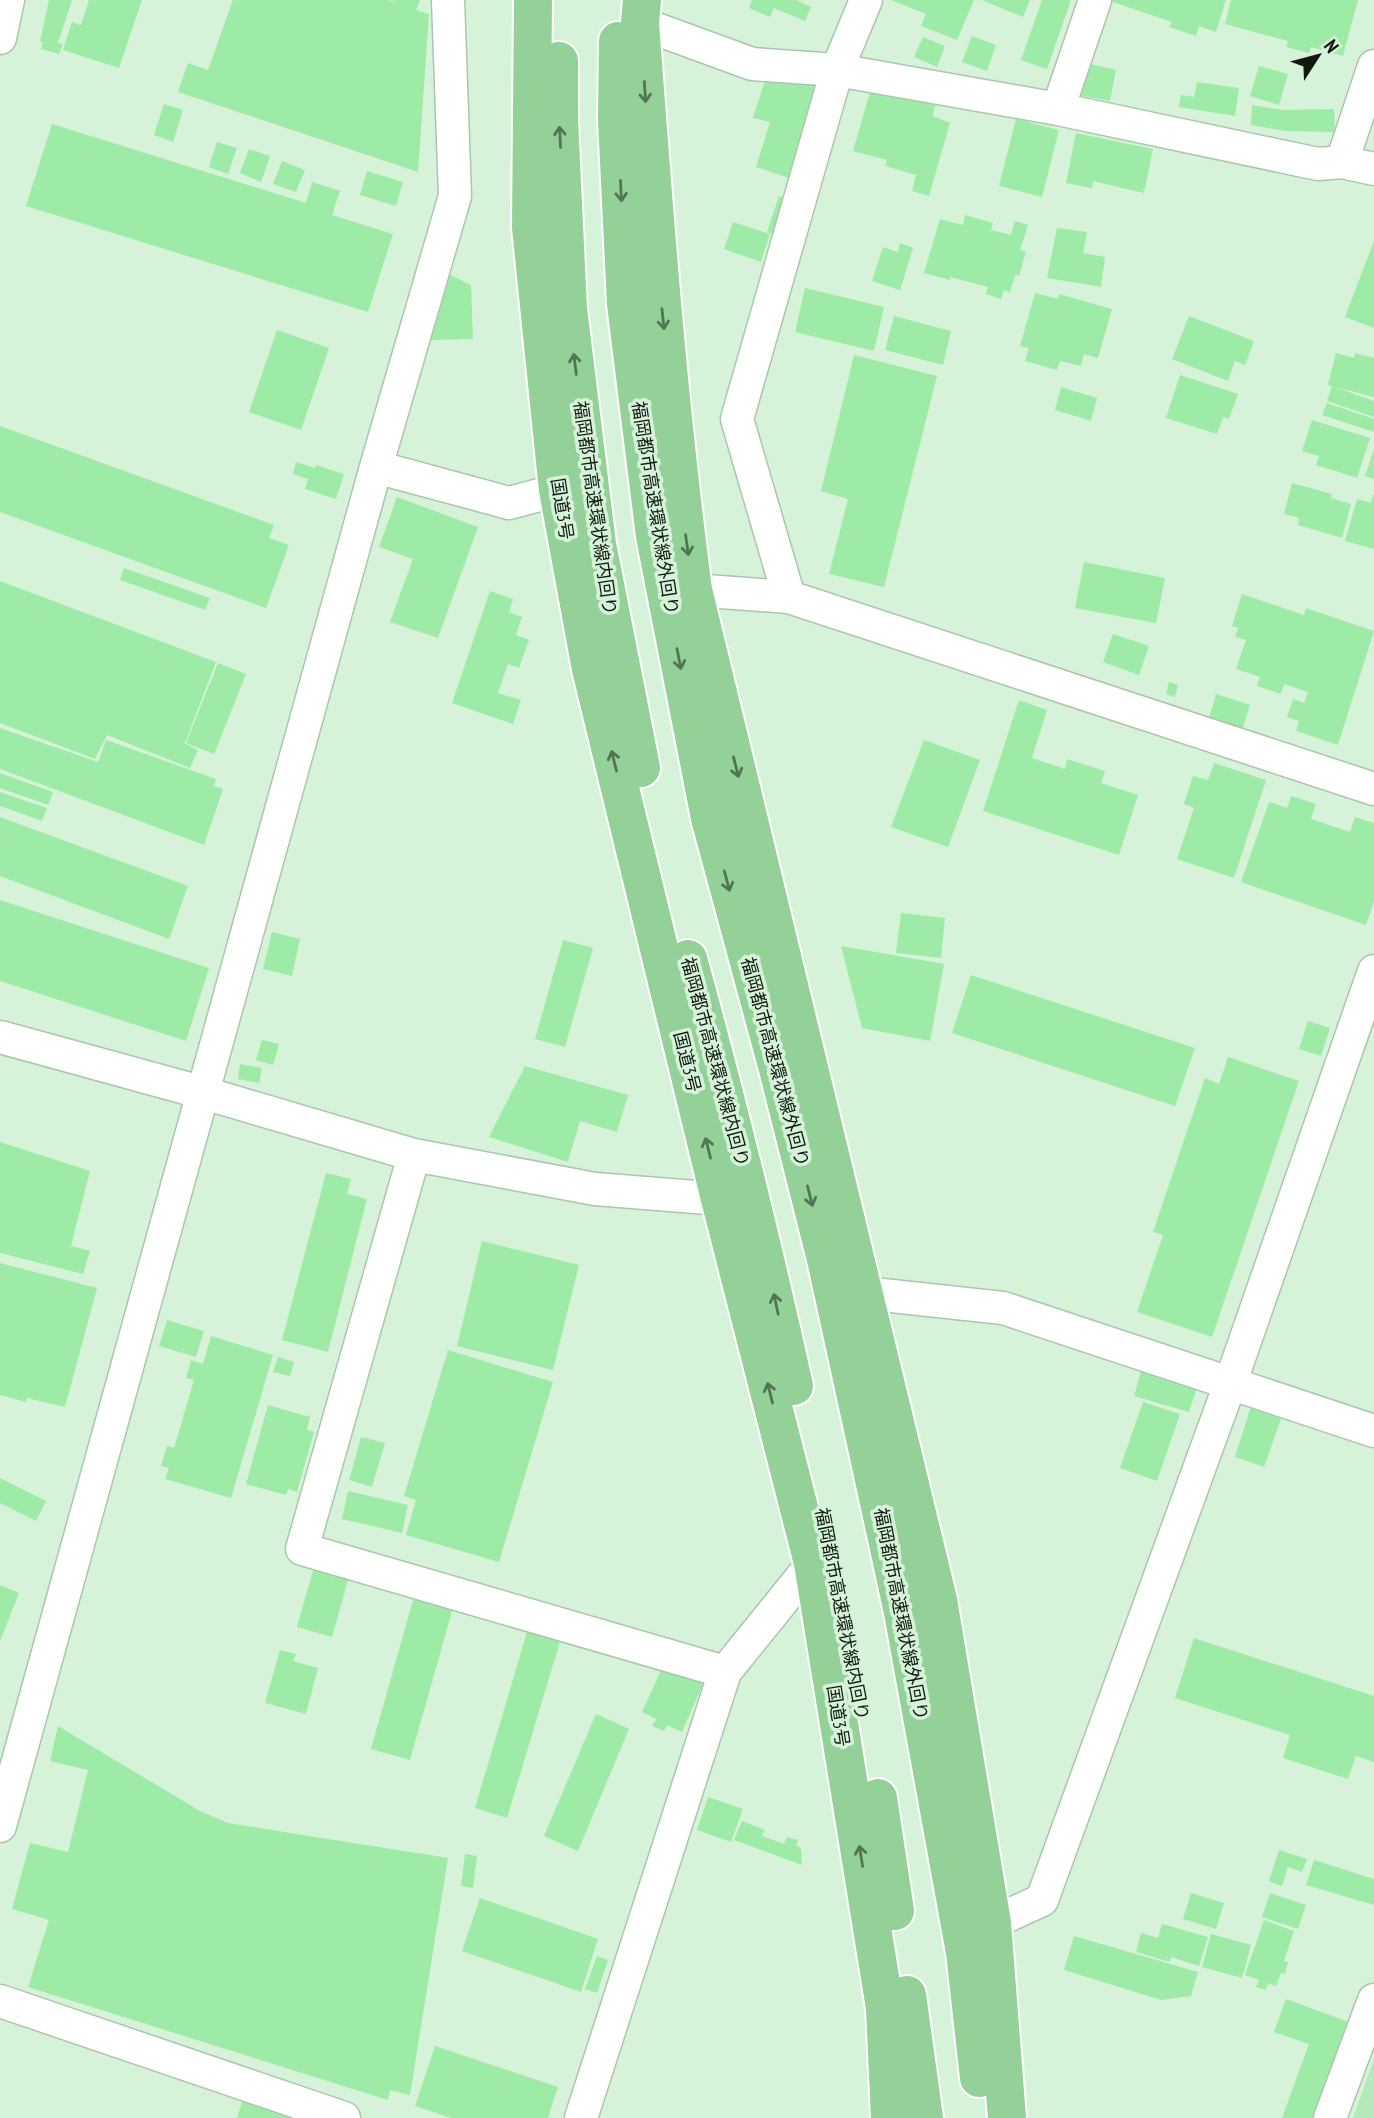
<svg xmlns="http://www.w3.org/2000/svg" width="1374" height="2118" font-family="'PT Sans Narrow','Noto Sans JP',sans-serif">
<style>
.green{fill:#b5e9ba}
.building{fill:#9eeba7}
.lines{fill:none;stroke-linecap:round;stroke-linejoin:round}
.street-casing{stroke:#abc6ad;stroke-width:35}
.highway-casing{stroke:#fff;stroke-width:42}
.street{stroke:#fff;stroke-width:32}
.highway{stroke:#93d199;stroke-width:38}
.oneway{stroke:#517554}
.labels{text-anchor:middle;stroke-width:7;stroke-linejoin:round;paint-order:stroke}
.street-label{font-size:18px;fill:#0f1910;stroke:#d6f2d8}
</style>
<rect width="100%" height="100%" fill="#d6f2d8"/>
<path class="green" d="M1374,2059v59h-21z"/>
<path class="building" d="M49,0h23l-14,43 5,1 -4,10 -18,-5 2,-7 -3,-1z
M89,0h53l-23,68 -56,-18 9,-28 9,3z
M233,0h155l10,3 -6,-3h28l-4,10 13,4 -11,158 -240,-80 10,-29 20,7z
M752,0h44l15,7 -6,14 -31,-13 -4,9 -21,-9z
M891,0h83l-17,40 -36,-14 5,-12z
M982,0h48l-7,17z
M1042,0h29l-24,69 -26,-9z
M1107,0h119l-10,32 -17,-6 -3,10 -27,-9 3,-5z
M1231,0h127l-15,56 -32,-9 -2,6 -23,-6 2,-6 -63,-17z
M972,36l24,9 -9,26 -25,-9z
M923,37l22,9 -8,21 -23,-10z
M1082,62l34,8 -6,31 -38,-7z
M1259,66l29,8 -9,31 -29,-9z
M769,68l54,12 -31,99 -36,-12 14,-45 -17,-4z
M1197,82l42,6 -4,28 -56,-9 2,-12 13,2z
M870,92l65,13 -2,11 17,7 -21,73 -17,-5 4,-16 -31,-9 2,-6 -34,-9z
M164,104l19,6 -10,32 -19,-7z
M1252,105l31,5 51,-1 1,23 -50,-1 -34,-6z
M1016,119l43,11 -17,67 -43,-11z
M52,124l254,79 6,-21 28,9 -8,24 61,19 -25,78 -342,-106z
M1076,133l77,16 -9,44 -51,-12 -1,7 -26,-5z
M217,142l20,6 -9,26 -19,-7z
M249,149l21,7 -9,26 -21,-9z
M282,161l23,9 -9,22 -23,-8z
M367,171l36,11 -7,24 -36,-11z
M779,196l9,3 -13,36 -8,-3z
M965,215l28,8 -2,7 20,5 4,-14 13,4 -8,25 6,2 -7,24 -4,-1 -5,17 -6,-2 -3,9 -15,-5 2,-7 -38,-10v3l-26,-7 16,-54 23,6z
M733,222l37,12 -9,28 -37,-13z
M1057,228l30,4 -4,21 22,4 -4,30 -54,-9z
M1374,241v87l-29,-11z
M900,243l13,5 -13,42 -28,-9 11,-34 15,5z
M450,275l21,10 2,54 -42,1z
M805,288l79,19 -10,44 -79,-19z
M1035,293l23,6 1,-5 53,15 -14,49 -14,-4 -3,12 -21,-5 -3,9 -32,-9 4,-13 -9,-2z
M894,316l57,15 -8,34 -58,-15z
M1189,316l65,25 -9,24 -10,-4 -7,20 -56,-22z
M277,330l52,18 -28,82 -52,-18z
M1336,353l18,5 1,-5 19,5v39l-39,-10 39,14v16l-47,-16 5,-15 -4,-1z
M854,355l83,21 -53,211 -55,-13 19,-75 -27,-8z
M1180,375l58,19 -9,25 -6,-2 -6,17 -51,-16z
M1061,387l36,11 -6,23 -36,-11z
M1327,403l47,16v13l-52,-17z
M1312,420l58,18 -13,40 -41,-13 3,-9 -17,-5z
M0,426l274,99 -5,13 20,7 -23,63 -266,-96z
M1374,449v30l-9,-3z
M296,462l19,6 1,-3 28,9 -8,25 -31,-10 3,-10 -15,-5z
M1292,483l40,11 -1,4 20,6 -9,34 -44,-13 1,-7 -15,-4z
M1373,495h1v54l-29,-8 12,-42 14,4z
M397,497l81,30 -40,111 -48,-16 23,-63 -34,-12z
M1084,562l81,16 -9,45 -81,-15z
M124,568l86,30 -5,12 -85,-30z
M0,581l216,81 -31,81 -3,-1 16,8 -8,18 -83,-33 -12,24 -95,-36z
M490,591l23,8 -4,13 13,5 -6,18 13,5 -10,28 -11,-4 -10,29 23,7 -8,24 -61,-21z
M1242,594l62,21 2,-7 68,23 -36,114 -42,-14 3,-10 -12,-4 6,-18 11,4 4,-11 -24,-8 -3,10 -24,-8 3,-9 -24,-8 10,-29 -11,-3 3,-9 -6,-2z
M1113,634l36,12 -10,29 -36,-13z
M218,663l28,11 -32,80 -28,-11z
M1169,682l9,3 -3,12 -9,-3z
M1216,694l34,11 -12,38 -30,-22z
M1019,700l28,10 -15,48 33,11 2,-10 38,12 -4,12 37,12 -19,60 -136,-44z
M0,728l98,34 8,-22 110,39 -2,7 9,3 -19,56 -204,-76z
M924,740l56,20 -32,87 -57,-20z
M1214,763l52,17 -32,98 -57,-19 17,-51 -10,-4 9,-28 15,4z
M0,773l53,19 -5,13 -48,-17z
M0,792l47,16 -5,13 -42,-15z
M1291,796l25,8 -5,15 39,13 5,-15 19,6v78l-8,24 -125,-43 28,-80 18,6z
M0,817l188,69 -19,53 -169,-63z
M0,900l209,68 -23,73 -186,-60z
M901,913l44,5 -4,40 -45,-5z
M272,932l28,7 -8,37 -29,-7z
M563,940l30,8 -28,99 -30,-8z
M841,946l103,18 -14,77 -68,-13z
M971,975l224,73 -20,58 -223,-73z
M1308,1021l22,7 -9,28 -22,-7z
M262,1040l17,4 -6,21 -17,-5z
M1228,1057l71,24 -87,256 -75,-25 26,-77 -10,-3 52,-154 14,6z
M240,1064l22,4 -3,15 -21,-4z
M525,1066l103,29 -11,37 -37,-11 -12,41 -79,-25z
M0,1142l90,29 -19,75 19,5 -7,23 -83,-21z
M326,1173l25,6 -4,15 20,5 -39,153 -46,-12z
M482,1241l97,24 -26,105 -96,-24z
M0,1263l97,25 -32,119 -38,-9 -1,4 -26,-7z
M167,1320l37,11 -8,26 -37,-11z
M211,1336l62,19 -42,143 -66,-19 4,-11 -8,-2 6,-20 7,2 20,-68 -8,-2 5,-18 12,4z
M448,1350l105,32 -54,180 -93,-27 10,-35 -12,-4z
M278,1357l16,5 -4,14 -17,-4z
M1141,1371l56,17 -8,24 -55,-16z
M1143,1402l37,12 -23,67 -37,-13z
M1252,1403l31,10 -19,54 -29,-10z
M268,1405l42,12 -3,13 7,2 -17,60 -9,-3 -2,6 -40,-11z
M361,1437l24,6 -13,44 -23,-7z
M0,1478l46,23 -10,20 -36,-18z
M348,1491l60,14 -6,28 -60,-14z
M317,1556l35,10 -20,71 -35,-10z
M0,1585l19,8 -19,48z
M417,1586l39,11 -46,163 -39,-11z
M529,1625l33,10 -55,183 -32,-10z
M1194,1638l180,58v66l-18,-6 -8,23 -65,-21 7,-23 -115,-37z
M280,1650l16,4 -3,7 25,7 -12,46 -41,-11z
M667,1657l40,18 -25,57 -15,-7 -3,6 -12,-5 4,-7 -14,-7z
M596,1714l33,15 -51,122 -34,-15z
M58,1726l142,85 28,12 220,35 -38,237 -20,-5 -2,10 -360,-113 21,-67 -37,-11 18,-66 38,9 20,-82 -38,-9z
M708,1797l35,12 -12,33 -34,-12z
M742,1821l23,9 -3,6 22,8 3,-7 11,3 -2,6 5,2 1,17 -68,-25z
M1279,1850l28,9 -5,13 -14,-5 -6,19 -13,-5z
M465,1854l12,2 -4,32 -12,-2z
M1314,1860l60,19v26l-68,-20z
M1191,1893l33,10 -8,26 -33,-10z
M1270,1893l36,12 -8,24 -36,-12z
M480,1898l118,41 -17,53 -119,-41z
M1264,1920l30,11 -10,30 4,1 -3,12 -4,-1 -5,13 -8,-3 -2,7 -10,-3 3,-7 -14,-5z
M1162,1924l46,13 -9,29 -28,-9 -1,5 -34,-10 5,-19 17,5z
M1211,1934l40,11 -9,33 -40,-11z
M1074,1936l124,36 -7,24 -30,4 -97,-30z
M597,1956l11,4 -11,33 -12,-4z
M1286,1999l68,25 -34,94h-38l27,-74 -35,-12z
M435,2046l123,41 -10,31h-97l-36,-12z
M243,2099l59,19h-65z"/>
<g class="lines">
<g class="street-casing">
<path id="street" d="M640,23l112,41 85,6 221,39 260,55 24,-2 32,7
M0,38l8,-38
M1058,109l37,-109
M1342,162l32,-96
M376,467l133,36 49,-13
M693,590l96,7 585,192
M789,597l-52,-178 100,-349 29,-70
M0,1037l204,56 210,62 181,34 125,10
M414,1155l-112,394 423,123
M864,1293l139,15 371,123
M0,1826l376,-1359 79,-271 -7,-196
M992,1923l50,-23 188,-516 144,-413
M0,2001l344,117
M581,2118l144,-446 88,-109
M1330,2118l44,-118"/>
</g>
<g class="highway-casing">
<path id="highway" d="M533,0l-2,227 27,263 33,179 129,530 93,364 72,445 5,110
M642,0l-2,23c14,190 28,379 53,567l245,1010 54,323 15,195
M618,41l-1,78 9,185 29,232 55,282 68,251 48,190 77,353 62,340 14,126
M559,61v59l9,189 29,235 44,224
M688,959c39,141 74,283 106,427
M878,1798l17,113
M907,1995l17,123"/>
</g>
<use href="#street" class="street"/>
<use href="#highway" class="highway"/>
</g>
<defs><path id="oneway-shaft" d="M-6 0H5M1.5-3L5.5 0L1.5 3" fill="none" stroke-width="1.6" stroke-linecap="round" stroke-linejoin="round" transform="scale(1.75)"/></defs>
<g class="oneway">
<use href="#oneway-shaft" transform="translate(645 92) rotate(86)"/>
<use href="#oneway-shaft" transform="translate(560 137) rotate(-93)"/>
<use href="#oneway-shaft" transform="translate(621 191) rotate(87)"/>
<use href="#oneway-shaft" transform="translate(663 319) rotate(84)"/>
<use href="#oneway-shaft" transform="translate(575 364) rotate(-97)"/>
<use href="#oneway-shaft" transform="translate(687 545) rotate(82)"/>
<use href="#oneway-shaft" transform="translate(679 659) rotate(79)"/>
<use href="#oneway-shaft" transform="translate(614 761) rotate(-104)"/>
<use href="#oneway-shaft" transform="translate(736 767) rotate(76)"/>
<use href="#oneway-shaft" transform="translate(727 881) rotate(75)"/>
<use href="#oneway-shaft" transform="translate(708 1148) rotate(-104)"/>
<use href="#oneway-shaft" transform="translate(810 1196) rotate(76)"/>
<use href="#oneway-shaft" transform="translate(776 1304) rotate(-102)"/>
<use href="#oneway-shaft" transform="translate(770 1393) rotate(-104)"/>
<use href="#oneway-shaft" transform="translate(861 1856) rotate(-99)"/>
</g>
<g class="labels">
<g class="street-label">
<text transform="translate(595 508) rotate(82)" y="6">福岡都市高速環状線内回り</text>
<text transform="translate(655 508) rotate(81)" y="6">福岡都市高速環状線外回り</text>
<text transform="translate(562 509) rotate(81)" y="6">国道3号</text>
<text transform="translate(687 1062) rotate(76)" y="6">国道3号</text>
<text transform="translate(715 1062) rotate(75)" y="6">福岡都市高速環状線内回り</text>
<text transform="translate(775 1062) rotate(75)" y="6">福岡都市高速環状線外回り</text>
<text transform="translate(842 1614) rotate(79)" y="6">福岡都市高速環状線内回り</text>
<text transform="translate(901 1614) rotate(79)" y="6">福岡都市高速環状線外回り</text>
<text transform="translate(838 1716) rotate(81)" y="6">国道3号</text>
</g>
</g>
<g transform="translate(1318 56) rotate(54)" stroke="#d6f2d8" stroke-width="5" paint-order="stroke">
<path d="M0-5L12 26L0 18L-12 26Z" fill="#0f1910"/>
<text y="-10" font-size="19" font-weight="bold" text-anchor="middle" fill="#0f1910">N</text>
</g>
</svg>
